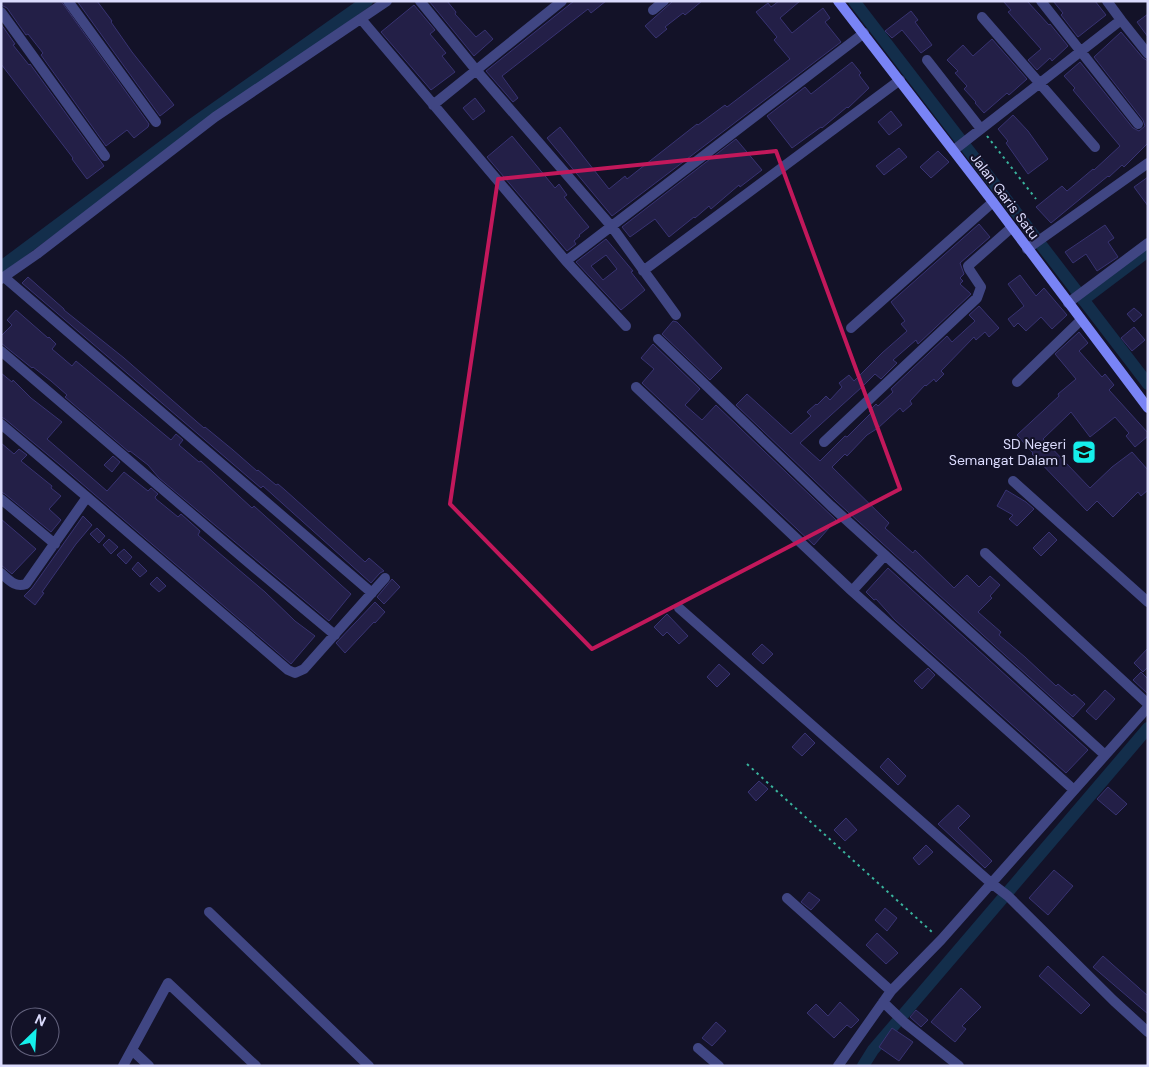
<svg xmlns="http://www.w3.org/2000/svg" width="1149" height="1067" font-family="'DM Sans',sans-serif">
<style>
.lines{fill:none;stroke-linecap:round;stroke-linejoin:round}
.canal{stroke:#132e4b;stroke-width:12}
.building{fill:#231f47;stroke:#383372;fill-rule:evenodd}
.path{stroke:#39b39d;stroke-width:2;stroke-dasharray:2.5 4;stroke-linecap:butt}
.street{stroke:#404683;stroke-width:10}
.secondary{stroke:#7984f6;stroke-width:10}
.marked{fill:none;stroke:#c2185b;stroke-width:4;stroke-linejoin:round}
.labels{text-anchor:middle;stroke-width:4;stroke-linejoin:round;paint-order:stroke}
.street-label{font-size:14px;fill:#dbdbfd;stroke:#131228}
.poi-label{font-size:14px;fill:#dbdbfd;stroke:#131228;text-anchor:end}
</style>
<rect width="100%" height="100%" fill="#131228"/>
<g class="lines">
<path class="canal" d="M854,1l294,383
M1,267l189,-141 177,-125
M1083,300l65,-49
M863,1066l10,-16 275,-322"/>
</g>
<path class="building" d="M1,1h60l88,123 -1,3 -14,11 -7,-8 -21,16 -65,-91 2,-2 -15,-19 -2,1 -19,-27 -6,-3z
M77,1h20l15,20 -1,1 21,30 42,53 -14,11z
M429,1h18l9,11 -1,2 21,23 9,-7 8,9 -19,17z
M574,1h32l-15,12 -3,-4 -86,67 16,22 -5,4 -27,-31z
M673,1h29l-17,14 -2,-2 -18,14 2,2 -11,9 -11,-12z
M779,1h21l-20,17 12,15 31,-25 7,10 -5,4 16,20 -229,174 -65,-78 13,-11 49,62 16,-13 2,3 70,-55 1,1 27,-20 2,2 63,-48 -16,-19 3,-3 -21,-25 12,-9 3,4z
M1003,1h24l22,24 1,-1 18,22 -16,15 -2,-3 -13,12 -9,-10 13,-11 -33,-37 3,-2z
M1053,1h42l11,14 -28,22 -17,-22 2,-2z
M414,5l21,25 -5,4 16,19 -4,3 13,16 -24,18 -50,-58z
M911,11l7,9 -3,2 17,23 -11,8 -19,-23 -10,8 -7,-7z
M1148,14v23l-11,-15z
M1,24l14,20 -2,1 16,20 1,-1 74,102 -17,13 -15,-20 1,-1 -72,-94z
M1121,32l22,26 5,3v82l-24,24 -2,-2 -13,12 -1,-1 -57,47 -15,-16 26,-21 5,5 26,-22 1,1 26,-24 -47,-56 2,-2 -11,-12 16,-14 53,66 6,3 6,-5 -2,-6 -49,-63z
M992,39l35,40 -18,16 -2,-2 -23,20 -9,-10 1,-1 -12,-13 3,-3 -12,-13 3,-2 -11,-11 16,-15 10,11z
M852,62l9,11 -2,2 10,13 -21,20 -1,-1 -25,21 -1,-1 -29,21 -25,-32 38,-29 6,7z
M475,98l10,13 -12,9 -10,-12z
M891,111l11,14 -13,10 -11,-13z
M1013,115l15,16 20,28 -20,15 -22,-31 2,-2 -10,-12z
M512,136l43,52 4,-4 8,11 -3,2 25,30 -10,8 1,1 -6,5 2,3 -9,7 -80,-94z
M736,139l26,31 -22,17 -1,-2 -28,24 -2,-3 -14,12 -1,-1 -25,20 -14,-18 -25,18 -8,-10z
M899,148l8,9 -23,18 -8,-9z
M938,151l11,11 -18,16 -11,-11z
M1148,177v29l-14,-19z
M979,224l11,13 -30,26 4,11 -4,4 3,3 -3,3 11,10 -53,50 -2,-4 -23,20 4,3 -16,16 -6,-5 -13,13 -62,56 20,18 25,-25 2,1 24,-24 -2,-2 7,-7 2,2 15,-14 -2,-3 56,-53 5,6 23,-21 -6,-6 10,-9 20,22 -10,9 -4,-5 -9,8 -2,-3 -33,34 3,3 -8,8 -2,-3 -8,7 -1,-1 -15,16 2,3 -9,8 -3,-4 -22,20 -11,7 -20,21 -2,-2 -13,13 57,56 -4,5 28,25 2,-3 39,38 13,-13 12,12 11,-11 10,9 -10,11 2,2 -14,14 23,20 -2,3 26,22 31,29 2,-2 14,12 2,-2 11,10 -12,13 -237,-216 -100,-96 11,-11 44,40 20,-18 -4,-4 9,-8 1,1 9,-9 4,4 12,-13 -3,-4 10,-8 5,6 28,-28 25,-22 -6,-7 4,-3 -14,-19z
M1105,225l9,13 -6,4 10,15 -21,14 -11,-17 -13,9 -8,-11z
M606,239l27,32 -2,1 14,18 -24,20 -45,-48zM606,255l11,14 -14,11 -12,-14z
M1020,275l16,21 8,-8 23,27 -15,14 -11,-12 -15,14 -8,-8 -4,4 -6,-8 16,-13 -16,-22z
M28,277l36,32v1l60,48 80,70 1,-1 28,23 24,21 1,-1 18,15 2,-1 7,6 80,72 4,-4 15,13 -4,2 -9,10 -108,-97 -2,2 -14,-12 -225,-193z
M1134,308l8,7 -8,7 -7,-8z
M16,310l32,28 1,-1 7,7 -4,5 20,17 4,-5 95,79 5,-6 7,6 -4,5 20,17 2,-1 51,47 2,-2 97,88 -22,27 -170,-143 -11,-13 -18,-14 -1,1 -64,-55 2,-2 -16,-14 -18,-14 -1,1 -31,-25v-7l11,-11 -5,-5z
M673,321l4,1 45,46 -12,12 -48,-46z
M1134,327l11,13 -13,11 -11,-13z
M1079,332l9,11 -9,8 23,26 3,-3 9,11 -5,5 39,43v3l-13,11 -9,-11 3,-3 -14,-16 -25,20 -19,-25 -28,27 47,49 22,-21 20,-15 16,18v20l-7,6 -3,-4 -25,25 -16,-16 -10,10 -55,-57 1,-1 -16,-18 42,-39 -1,-2 18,-15 -21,-25z
M653,344l47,45 -15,16 17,15 14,-15 120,115 -22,25 -172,-162 12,-14 -13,-11z
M1,373l11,9 1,-2 18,18 31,24 -15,17 60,52 17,-19 24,19 3,-3 7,6 -3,3 1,2 22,18 3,-3 19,17 -2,4 67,57 30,29 20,15 -24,28 -226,-195 -60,-50 -4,-2z
M1,443l13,11 5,-5 8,6 -6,6 31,25 -1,2 10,8 -12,13 12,11 -10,12 -46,-38 -4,-2z
M113,456l7,6 -8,10 -8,-7z
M1006,490l20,12 8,7 -17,17 -8,-7 4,-4 -16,-9z
M83,516l9,9 -16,19 -34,48 2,1 -9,12 -11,-9 8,-8z
M1,519l35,30 -24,25 -11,-9z
M97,528l8,8 -6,7 -9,-9z
M1049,532l8,8 -16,16 -8,-8z
M109,539l9,8 -7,7 -8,-9z
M124,549l8,8 -6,7 -9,-9z
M138,562l9,9 -7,6 -8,-8z
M888,568l200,182 -22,23 -171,-153 -19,-21 -2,1 -8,-8z
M157,577l9,9 -7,6 -9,-8z
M392,579l8,8 -16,17 -7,-7z
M375,602l10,10 -10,11 -1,-1 -29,31 -9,-10z
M667,614l21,22 -9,8 -12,-12 -4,4 -9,-9z
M762,644l11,10 -10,10 -11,-10z
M1148,648v19l-5,5 -9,-9z
M719,664l11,10 -13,13 -10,-10z
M928,668l7,7 -13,14 -8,-8z
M1141,672l7,7v15l-15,-14z
M1105,690l10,9 -19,21 -10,-9z
M805,733l10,10 -13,13 -10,-9z
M888,758l18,18 -8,9 -18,-18z
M759,781l9,8 -12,12 -8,-9z
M1108,787l19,17 -11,11 -19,-16z
M958,805l12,11 -12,12 34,33 -7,7 -47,-44z
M846,818l11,12 -12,11 -11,-11z
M926,845l7,7 -14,13 -6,-7z
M1054,870l19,16 -25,29 -19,-17z
M809,892l11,8 -9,10 -10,-8z
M885,908l12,10 -10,13 -12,-11z
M877,933l21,20 -12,11 -20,-19z
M1103,956l45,40v18l-55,-47z
M1048,966l42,39 -9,9 -42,-38z
M961,988l20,19 -19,19 4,3 -11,13 -24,-20z
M840,1002l19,18 -8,8 -4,-3 -13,13 -27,-25 9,-9 12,12z
M916,1010l12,10 -7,7 -11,-10z
M716,1022l10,9 -14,15 -10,-8z
M892,1028l21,14 -14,19 -20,-14z"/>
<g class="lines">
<path class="path" d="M987,136l49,63
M747,764l185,168"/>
<path class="street" d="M68,1l88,121
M420,1l56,69 136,157 64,88
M1041,1l97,123
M653,10l11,-9
M1,12l104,144
M982,17l113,130
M361,19l205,242 298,-228
M1121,20l27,34
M927,60l54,69
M433,105l129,-104
M954,150l167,-130 -14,-19
M1027,249l121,-86
M566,261l60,65
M643,271l257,-191
M4,277l368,316
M1,279l36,-25 178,-137 172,-116
M1068,303l80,-60
M851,328l142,-126
M658,339l173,167 274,249
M1,351l242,207 92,77
M1017,382l64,-62
M636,387l216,204 222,199
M1,424l86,73
M824,442l153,-144 4,-11 -12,-18 -1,-3 43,-38
M1013,481l135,121
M1,499l54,45
M985,553l163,151
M1,573c8,7 14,15 25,11l61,-87 201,173 7,3 9,-4 81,-91
M852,591l33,-36
M679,608l312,275 17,13 106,105 34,31
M787,898l104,93
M209,912l160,154
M883,1002l22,21 54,43
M698,1048l21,18
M132,1050l17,16
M123,1066l45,-83 88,83
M838,1066l53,-75 50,-51 207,-233"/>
<path class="secondary" d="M838,1l155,201 155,206"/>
</g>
<path class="marked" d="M776,151l124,338 -308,160 -142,-145 48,-325z"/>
<defs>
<g id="school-square" transform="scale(1.25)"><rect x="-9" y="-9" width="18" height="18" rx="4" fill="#15efeb" stroke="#131228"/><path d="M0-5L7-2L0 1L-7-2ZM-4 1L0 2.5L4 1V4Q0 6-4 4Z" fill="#111"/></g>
</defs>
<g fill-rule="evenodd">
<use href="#school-square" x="1084" y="452"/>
</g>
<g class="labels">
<g class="street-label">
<text transform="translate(1005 196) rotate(53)" y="5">Jalan Garis Satu</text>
</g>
<g class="poi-label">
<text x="1066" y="449">SD Negeri<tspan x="1066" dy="16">Semangat Dalam 1</tspan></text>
</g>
</g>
<rect width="1149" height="1067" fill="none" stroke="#dbdbfd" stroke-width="5"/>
<g transform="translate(35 1032) rotate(25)"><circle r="24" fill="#131228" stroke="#63627d"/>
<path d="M0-4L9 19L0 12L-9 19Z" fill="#15efeb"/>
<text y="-8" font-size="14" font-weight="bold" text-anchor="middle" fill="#dbdbfd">N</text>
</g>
</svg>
